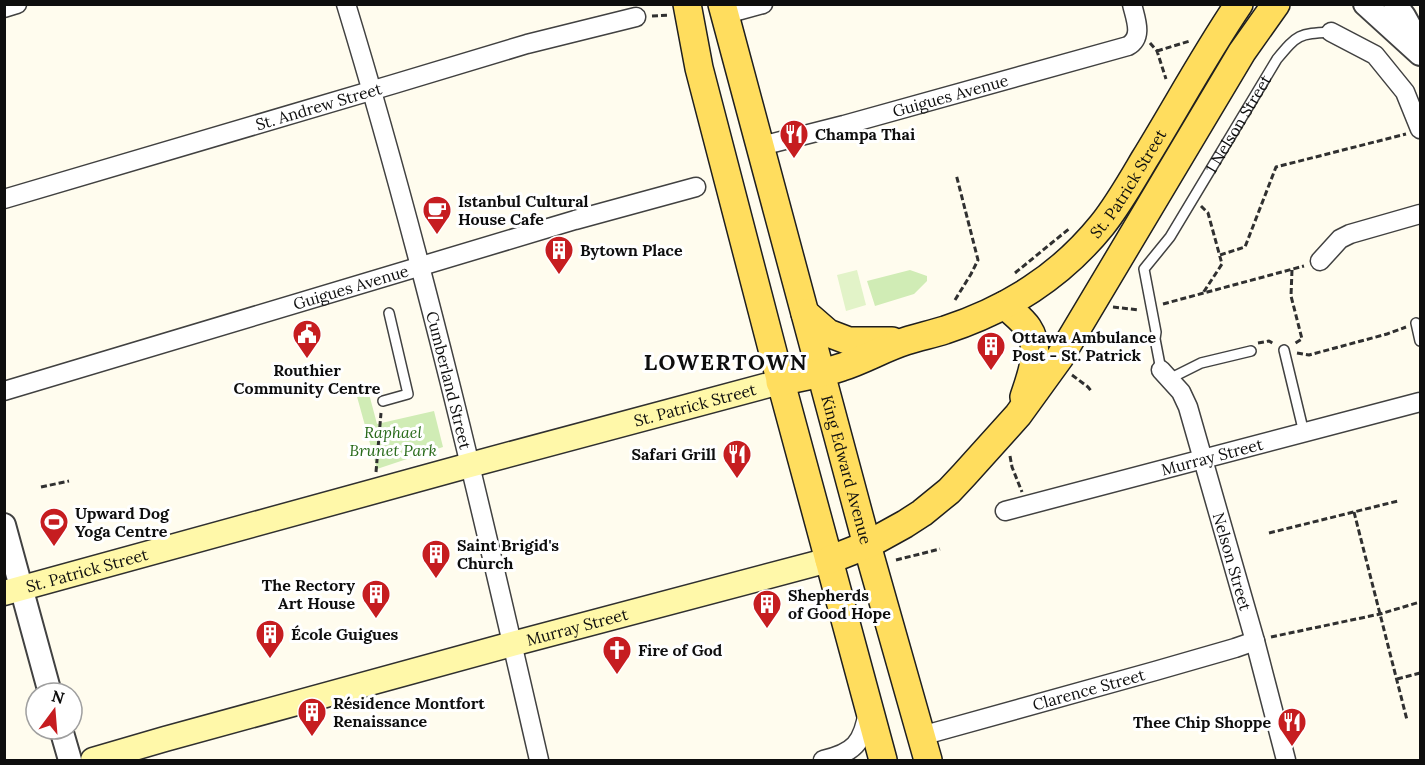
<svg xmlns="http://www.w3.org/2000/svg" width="1425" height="765" font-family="Lora,serif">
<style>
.green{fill:#d0ecb5}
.pitch{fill:#e2f3c8}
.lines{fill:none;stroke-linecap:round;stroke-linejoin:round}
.service-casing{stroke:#414141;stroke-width:12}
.minor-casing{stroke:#414141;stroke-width:21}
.tertiary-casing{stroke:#414141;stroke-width:26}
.secondary-casing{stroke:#303030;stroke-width:27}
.primary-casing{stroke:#1f1f1f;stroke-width:30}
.path{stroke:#303030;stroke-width:3;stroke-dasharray:6 3;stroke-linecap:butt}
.service{stroke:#fff;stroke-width:9}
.minor{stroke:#fff;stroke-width:18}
.tertiary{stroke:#fff;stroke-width:22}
.secondary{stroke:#fff8a9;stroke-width:24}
.primary{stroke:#ffdd5e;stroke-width:27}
.labels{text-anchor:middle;stroke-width:6;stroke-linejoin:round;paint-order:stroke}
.street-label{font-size:16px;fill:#0e0e0e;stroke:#fff}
.poi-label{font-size:16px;font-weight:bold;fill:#0e0e0e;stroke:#fff;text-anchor:start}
.park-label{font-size:16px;font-style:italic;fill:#286a1a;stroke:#fff}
.district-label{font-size:22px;font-weight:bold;letter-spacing:1.5px;fill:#0e0e0e;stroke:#fff}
</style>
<rect width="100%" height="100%" fill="#fffcee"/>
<path class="green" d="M910,270l17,6v5l-13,13 -39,12 -8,-25z
M368,390l9,34 57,-13 9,36 -66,22 -21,-76z"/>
<path class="pitch" d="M857,270l9,35 -20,6 -9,-36z"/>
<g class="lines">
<g class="service-casing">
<g id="service">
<path d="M1416,323l4,18"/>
<path d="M1284,350l20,83"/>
<path id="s1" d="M1161,370l-6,-31 1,-7 -12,-63 26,-32 107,-178c21,-25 21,-25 54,-27"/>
<path d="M1169,379l32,-16 50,-12"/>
<path d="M383,401l25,-7 -19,-81"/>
</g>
</g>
<g class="minor-casing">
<g id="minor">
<path id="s2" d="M346,4c76,249 135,503 193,756"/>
<path d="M4,8l13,-4"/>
<path d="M726,14l37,-10"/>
<path d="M1331,32l44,23 30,37 15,37"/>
<path id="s3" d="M761,146l83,-21 284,-79c16,-9 7,-28 4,-42"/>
<path id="s4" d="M4,199l390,-115 133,-40 109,-27"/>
<path d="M1320,261l20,-22 10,-5 70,-20"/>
<path id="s5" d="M1161,370l20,22 7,15 67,234 31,119"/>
<path id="s6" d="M4,391l571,-171 121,-33"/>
<path id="s7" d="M1005,511l415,-109"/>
<path id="s8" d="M921,736l234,-65 80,-23 20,-7"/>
<path d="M823,760c31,-7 40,-17 45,-49"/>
</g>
</g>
<g class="tertiary-casing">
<path id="tertiary" d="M1365,4l55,50
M1395,4l9,12 16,29
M4,525l46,168
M61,729l9,31"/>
</g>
<g class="secondary-casing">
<g id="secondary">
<path id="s9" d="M4,593l466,-128 310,-83"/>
<path id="s10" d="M93,760l72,-21 347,-95 317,-84"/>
</g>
</g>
<g class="primary-casing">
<g id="primary">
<path d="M687,4l12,64 77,296 107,396"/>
<path id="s11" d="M722,4l145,541 61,215"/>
<path d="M1005,305c8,8 17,14 23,23 14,21 3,48 -4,69"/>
<path d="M805,313l23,20 21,8h43"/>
<path id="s12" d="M780,382c21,-5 42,-8 62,-15 22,-7 42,-19 64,-26 13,-4 26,-7 39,-11 63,-21 115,-53 157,-105 16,-20 29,-43 42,-65 32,-52 61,-106 95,-156"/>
<path d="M829,560l38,-15 38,-21 17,-11 27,-22 15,-16 54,-60 42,-58 182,-305 34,-48"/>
</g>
</g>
<path class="path" d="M652,16l18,-1
M1150,43l7,8 9,28
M1157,51l33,-10
M1201,206l7,7 14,51 -19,29
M1220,255l25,-8 31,-80 130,-33
M1292,270l-1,26 11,43 -8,5
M1015,273l55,-45
M955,300l16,-26 7,-14 -22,-86
M1163,304l141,-38
M1113,307l26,3
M1258,343l11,-2 5,3
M1297,353l12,2 78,-21 19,-7
M1072,375l16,12 4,5
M1010,456l2,11 10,25
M376,472l5,-59
M41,487l28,-6
M1354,512l53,208
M1269,533l129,-32
M896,560l44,-11
M1271,637l109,-23 40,-12
M1397,679l23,-6"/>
<use href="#service" class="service"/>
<use href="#minor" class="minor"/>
<use href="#tertiary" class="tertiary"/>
<use href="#secondary" class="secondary"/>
<use href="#primary" class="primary"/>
</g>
<defs>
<g id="restaurant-pin" transform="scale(1.5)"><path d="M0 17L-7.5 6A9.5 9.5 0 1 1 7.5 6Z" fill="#c61d20" stroke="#fff"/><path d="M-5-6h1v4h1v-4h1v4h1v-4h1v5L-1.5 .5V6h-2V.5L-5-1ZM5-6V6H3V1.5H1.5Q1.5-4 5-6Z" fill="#fff"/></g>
<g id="cafe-pin" transform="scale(1.5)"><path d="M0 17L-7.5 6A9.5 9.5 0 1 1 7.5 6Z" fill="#c61d20" stroke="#fff"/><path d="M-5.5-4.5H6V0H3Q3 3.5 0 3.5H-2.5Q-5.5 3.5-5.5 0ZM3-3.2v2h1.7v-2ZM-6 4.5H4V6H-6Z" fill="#fff"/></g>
<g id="building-pin" transform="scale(1.5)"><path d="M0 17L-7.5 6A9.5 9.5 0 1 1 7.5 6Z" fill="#c61d20" stroke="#fff"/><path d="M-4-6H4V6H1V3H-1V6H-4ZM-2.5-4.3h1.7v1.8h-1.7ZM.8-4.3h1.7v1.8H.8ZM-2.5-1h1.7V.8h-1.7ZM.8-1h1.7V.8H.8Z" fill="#fff"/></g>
<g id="civic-pin" transform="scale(1.5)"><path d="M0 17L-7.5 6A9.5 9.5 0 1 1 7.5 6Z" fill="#c61d20" stroke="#fff"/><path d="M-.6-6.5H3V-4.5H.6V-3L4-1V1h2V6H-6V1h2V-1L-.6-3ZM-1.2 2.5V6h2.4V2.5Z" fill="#fff"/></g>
<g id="stadium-pin" transform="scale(1.5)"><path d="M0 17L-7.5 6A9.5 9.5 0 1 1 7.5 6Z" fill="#c61d20" stroke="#fff"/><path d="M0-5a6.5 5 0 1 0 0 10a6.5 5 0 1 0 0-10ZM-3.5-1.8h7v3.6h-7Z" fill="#fff"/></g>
<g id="church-pin" transform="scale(1.5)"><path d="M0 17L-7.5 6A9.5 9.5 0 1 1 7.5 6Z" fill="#c61d20" stroke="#fff"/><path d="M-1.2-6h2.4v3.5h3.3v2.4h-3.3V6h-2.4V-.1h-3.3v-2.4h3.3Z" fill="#fff"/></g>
</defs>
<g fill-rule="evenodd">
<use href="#restaurant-pin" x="794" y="134"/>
<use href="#cafe-pin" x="437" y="210"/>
<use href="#building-pin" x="559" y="250"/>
<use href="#civic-pin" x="307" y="334"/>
<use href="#building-pin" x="991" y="346"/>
<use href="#restaurant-pin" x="737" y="454"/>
<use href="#stadium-pin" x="54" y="522"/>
<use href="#building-pin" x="436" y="554"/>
<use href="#building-pin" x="376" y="594"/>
<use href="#building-pin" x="767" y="604"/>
<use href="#building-pin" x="270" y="634"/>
<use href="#church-pin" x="617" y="650"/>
<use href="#building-pin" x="312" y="712"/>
<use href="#restaurant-pin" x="1292" y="722"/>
</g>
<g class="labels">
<g class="street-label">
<text dy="6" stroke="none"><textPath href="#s3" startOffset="196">Guigues Avenue</textPath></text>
<text dy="6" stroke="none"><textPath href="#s4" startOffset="328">St. Andrew Street</textPath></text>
<text dy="6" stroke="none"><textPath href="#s1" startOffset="276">1 Nelson Street</textPath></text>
<text dy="6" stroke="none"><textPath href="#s12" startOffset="414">St. Patrick Street</textPath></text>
<text dy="6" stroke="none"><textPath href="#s6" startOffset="362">Guigues Avenue</textPath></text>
<text dy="6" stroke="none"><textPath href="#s2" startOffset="390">Cumberland Street</textPath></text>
<text dy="6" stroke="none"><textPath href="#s9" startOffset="716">St. Patrick Street</textPath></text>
<text dy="6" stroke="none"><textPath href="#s7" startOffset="214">Murray Street</textPath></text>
<text dy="6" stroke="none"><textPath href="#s11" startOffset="482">King Edward Avenue</textPath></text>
<text dy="6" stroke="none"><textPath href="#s5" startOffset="207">Nelson Street</textPath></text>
<text dy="6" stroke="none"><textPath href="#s9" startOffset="86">St. Patrick Street</textPath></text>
<text dy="6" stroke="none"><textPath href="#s10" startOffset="502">Murray Street</textPath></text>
<text dy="6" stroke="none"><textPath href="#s8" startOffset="174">Clarence Street</textPath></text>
</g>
<g class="poi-label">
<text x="815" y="140">Champa Thai</text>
<text x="458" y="207">Istanbul Cultural<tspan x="458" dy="18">House Cafe</tspan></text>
<text x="580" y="256">Bytown Place</text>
<text x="1012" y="343">Ottawa Ambulance<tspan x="1012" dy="18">Post - St. Patrick</tspan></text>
<text x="307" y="376" text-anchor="middle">Routhier<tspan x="307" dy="18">Community Centre</tspan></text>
<text x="716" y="460" text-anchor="end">Safari Grill</text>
<text x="75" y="519">Upward Dog<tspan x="75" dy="18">Yoga Centre</tspan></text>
<text x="457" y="551">Saint Brigid's<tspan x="457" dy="18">Church</tspan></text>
<text x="355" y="591" text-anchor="end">The Rectory<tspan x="355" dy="18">Art House</tspan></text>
<text x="788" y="601">Shepherds<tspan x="788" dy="18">of Good Hope</tspan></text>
<text x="291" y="640">École Guigues</text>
<text x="638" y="656">Fire of God</text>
<text x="333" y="709">Résidence Montfort<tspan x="333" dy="18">Renaissance</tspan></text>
<text x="1271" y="728" text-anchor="end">Thee Chip Shoppe</text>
</g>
<g class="park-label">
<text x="393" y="438">Raphael<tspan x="393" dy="18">Brunet Park</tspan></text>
</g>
<g class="district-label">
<text x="726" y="370">LOWERTOWN</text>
</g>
</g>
<rect width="1425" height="765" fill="none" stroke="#0e0e0e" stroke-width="12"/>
<g transform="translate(54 711) rotate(16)"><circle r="28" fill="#ffffff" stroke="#9f9f9f" stroke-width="1.5"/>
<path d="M0-4.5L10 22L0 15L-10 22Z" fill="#c61d20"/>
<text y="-9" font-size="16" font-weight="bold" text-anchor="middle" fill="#0e0e0e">N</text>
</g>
</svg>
